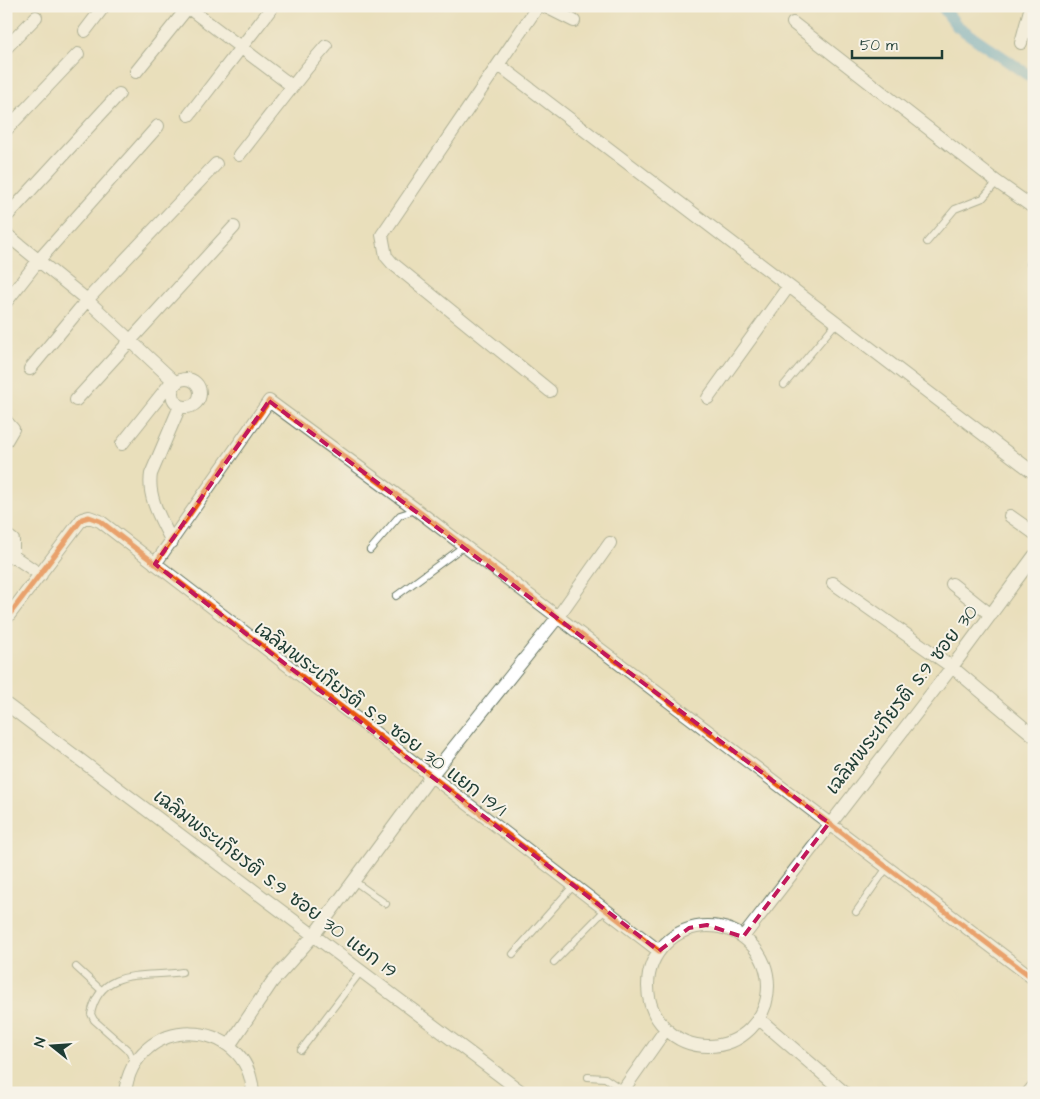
<svg xmlns="http://www.w3.org/2000/svg" width="1040" height="1099" font-family="'Architects Daughter','Playpen Sans Thai',sans-serif">
<style>
.lines{fill:none;stroke-linecap:round;stroke-linejoin:round}
.canal{stroke:#55a4cf;stroke-width:12}
.service-casing{stroke:#667663;stroke-width:8}
.minor-casing{stroke:#667663;stroke-width:14}
.service{stroke:#fff;stroke-width:6}
.minor{stroke:#fff;stroke-width:12}
.cycleway-casing{stroke:#f7f3e8;stroke-width:8}
.cycleway{stroke:#e8590c;stroke-width:5}
.marked{fill:none;stroke:#c2185b;stroke-width:4;stroke-dasharray:10 6;stroke-linejoin:round}
.labels{text-anchor:middle;stroke-width:4;stroke-linejoin:round;paint-order:stroke}
.street-label{font-size:19px;fill:#1f3d34;stroke:#f7f3e8}
</style>
<rect width="100%" height="100%" fill="#f7f3e8"/>
<filter id="ink" filterUnits="userSpaceOnUse"><feTurbulence type="fractalNoise" baseFrequency=".02" numOctaves="2"/><feDisplacementMap in="SourceGraphic" scale="10" xChannelSelector="R" yChannelSelector="G"/><feConvolveMatrix kernelMatrix="1 2 1 2 8 2 1 2 1" color-interpolation-filters="sRGB"/></filter>
<filter id="wash" filterUnits="userSpaceOnUse"><feTurbulence type="fractalNoise" baseFrequency=".0096" numOctaves="4" result="noise"/><feDisplacementMap in="SourceGraphic" scale="20" xChannelSelector="R" yChannelSelector="G"/><feGaussianBlur stdDeviation="1.12" result="paint"/><feColorMatrix in="noise" values="0 0 0 0 0 0 0 0 0 0 0 0 0 0 0 0 0 1.4 0 .05"/><feComposite in="paint" operator="in"/></filter>
<g filter="url(#wash)">
<rect width="100%" height="100%" fill="#e9dfbb"/>
<g class="lines">
<path class="canal" d="M942,6l15,20 77,53"/>
</g>
</g>
<g filter="url(#ink)">
<g class="lines">
<g class="service-casing">
<path id="service" d="M927,242l28,-33 28,-11 14,-16
M1034,256l-4,8 4,6
M784,385l52,-62
M370,550l30,-35 16,-5
M396,596l68,-50
M354,881l32,23
M856,912l30,-43
M513,954l61,-69
M554,962l52,-53
M76,967l24,22
M301,1050l61,-80
M134,1063l-5,-12 -35,-31 -3,-6c10,-48 54,-36 91,-42
M588,1077l17,1 18,12"/>
</g>
<g class="minor-casing">
<path id="minor" d="M186,6l106,80
M538,6l-156,229 4,21 6,7 158,128
M544,6l30,15
M793,23l204,159 37,26
M85,31l19,-25
M1021,43l10,-37
M6,48l30,-31
M499,65l535,408
M136,72l53,-66
M189,115l84,-109
M6,130l72,-76
M239,155l68,-87 19,-22
M6,217l113,-123
M6,234l81,66 89,83
M6,302l32,-41 120,-135
M30,369l57,-69 129,-136
M172 393a14 14 0 1 1 28 0a14 14 0 1 1-28 0Z
M708,398l80,-111
M76,400l158,-173
M6,421l7,8 -7,12
M122,444l51,-64
M1010,516l24,17
M6,535l7,5v16
M172,542c-10,-21 -25,-44 -21,-68l29,-68
M6,558l7,-2 28,19
M155,564l114,-163 148,109 617,469
M833,583l119,84 82,69
M952,584l39,31
M6,619l76,-100 7,-2 11,4 559,430
M6,704l517,389
M648 986a60 60 0 1 1 120 0a60 60 0 1 1-120 0Z
M743,937l209,-270 82,-111
M758,1018l87,75
M229,1046l43,-64 41,-46 118,-160 126,-158 53,-75
M125,1093c9,-80 123,-79 128,0
M621,1093l45,-64
M1028,1093l6,-7"/>
</g>
<use href="#service" class="service"/>
<use href="#minor" class="minor"/>
<g class="cycleway-casing">
<path id="cycleway" d="M155,564l114,-163 148,109 617,469
M6,619l76,-100 7,-2 11,4 559,430"/>
</g>
<use href="#cycleway" class="cycleway"/>
</g>
</g>
<path d="M0 0H1040V1099H0ZM269,401l560,422 -86,114 -36,-12 -18,3 -30,23 -504,-387z" fill="#e9dfbb" fill-opacity=".55" fill-rule="evenodd"/>
<path class="marked" d="M269,401l560,422 -86,114 -36,-12 -18,3 -30,23 -504,-387z"/>
<g class="labels">
<g class="street-label">
<text transform="translate(901 699) rotate(-52)" y="7">เฉลิมพระเกียรติ ร.9 ซอย 30</text>
<text transform="translate(381 718) rotate(37)" y="7">เฉลิมพระเกียรติ ร.9 ซอย 30 แยก 19/1</text>
<text transform="translate(276 883) rotate(37)" y="7">เฉลิมพระเกียรติ ร.9 ซอย 30 แยก 19</text>
</g>
</g>
<rect width="1040" height="1099" fill="none" stroke="#f7f3e8" stroke-width="25"/>
<g transform="translate(52 1046) rotate(287)" stroke="#f7f3e8" stroke-width="4" paint-order="stroke">
<path d="M0-4L9 19L0 12L-9 19Z" fill="#1f3d34"/>
<text y="-8" font-size="14" font-weight="bold" text-anchor="middle" fill="#1f3d34">N</text>
</g>
<path d="M852 50v8h90v-8" fill="none" stroke="#1f3d34" stroke-width="2.5"/>
<text x="860" y="50" font-size="15" fill="#1f3d34" stroke="#f7f3e8" stroke-width="4" paint-order="stroke">50 m</text>
</svg>
